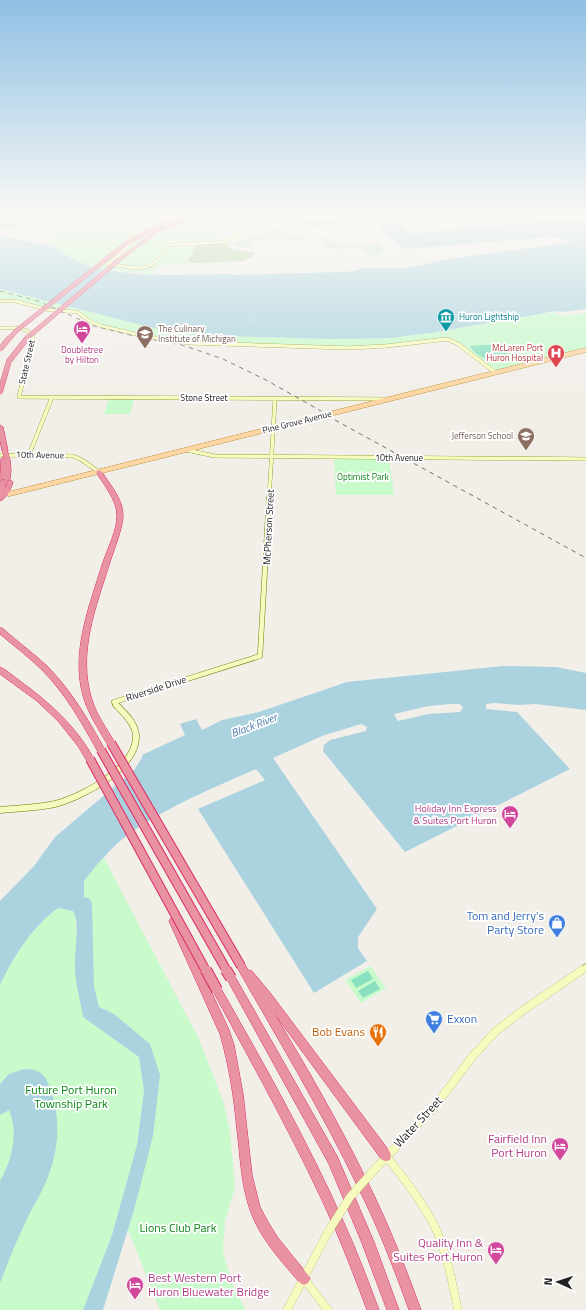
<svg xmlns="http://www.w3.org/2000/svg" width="586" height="1310" font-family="'Titillium Web',sans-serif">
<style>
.forest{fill:#add19e}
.wetland{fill:#c6e0d4}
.park{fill:#c8facc}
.pitch{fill:#88e0be}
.water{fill:#aad3df;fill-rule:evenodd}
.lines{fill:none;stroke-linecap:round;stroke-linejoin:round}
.secondary-far4-casing{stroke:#707d05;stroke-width:3.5}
.secondary-far3-casing{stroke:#707d05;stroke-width:4}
.secondary-far2-casing{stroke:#707d05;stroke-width:5.5}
.secondary-far1-casing{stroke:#707d05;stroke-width:7}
.secondary-casing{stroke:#707d05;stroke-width:8}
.primary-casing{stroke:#a06b00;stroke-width:5}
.highway-casing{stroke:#dc2a67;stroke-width:1}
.secondary-far4{stroke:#f7fabf;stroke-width:3}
.secondary-far3{stroke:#f7fabf;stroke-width:3.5}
.secondary-far2{stroke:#f7fabf;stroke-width:4.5}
.secondary-far1{stroke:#f7fabf;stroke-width:6}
.secondary{stroke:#f7fabf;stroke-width:8}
.primary{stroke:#fcd6a4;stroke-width:4.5}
.highway{fill:#e892a2;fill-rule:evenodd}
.rail{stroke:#707070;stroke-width:1;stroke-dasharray:4.5 4.5;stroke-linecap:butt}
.secondary-bridge-casing{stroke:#707d05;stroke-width:8;stroke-linecap:butt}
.highway-bridge-far3-casing{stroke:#dc2a67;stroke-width:4.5;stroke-linecap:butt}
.highway-bridge-far2-casing{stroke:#dc2a67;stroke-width:5.5;stroke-linecap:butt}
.highway-bridge-far1-casing{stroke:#dc2a67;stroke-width:10;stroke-linecap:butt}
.highway-bridge-casing{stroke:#dc2a67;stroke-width:12;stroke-linecap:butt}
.secondary-bridge{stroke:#f7fabf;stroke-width:8}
.highway-bridge-far3{stroke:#e892a2;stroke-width:4}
.highway-bridge-far2{stroke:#e892a2;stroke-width:5}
.highway-bridge-far1{stroke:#e892a2;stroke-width:8}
.highway-bridge{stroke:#e892a2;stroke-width:10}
.labels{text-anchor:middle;stroke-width:3.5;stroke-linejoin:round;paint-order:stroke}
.far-culture-label{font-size:9px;fill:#0d838f;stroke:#fff;text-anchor:start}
.far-education-label{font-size:9px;fill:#785e54;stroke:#fff;text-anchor:start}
.far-health-label{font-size:9px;fill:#be3a42;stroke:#fff;text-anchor:end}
.far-hotel-label{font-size:9px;fill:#b23c85;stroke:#fff}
.far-street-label{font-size:9px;fill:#222;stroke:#fff}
.far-park-label{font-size:9px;fill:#0c8416;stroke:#fff}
.street-label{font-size:10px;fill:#222;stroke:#fff}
.hotel-label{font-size:10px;fill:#b23c85;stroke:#fff;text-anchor:end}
.water-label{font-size:11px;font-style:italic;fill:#4a7aab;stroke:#fff}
.near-shop-label{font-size:12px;fill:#366cbe;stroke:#fff;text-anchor:end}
.near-food-label{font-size:12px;fill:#c56008;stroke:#fff;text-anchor:end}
.near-park-label{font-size:12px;fill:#0c8416;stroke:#fff}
.near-street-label{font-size:12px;fill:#222;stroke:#fff}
.near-hotel-label{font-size:12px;fill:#b23c85;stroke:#fff;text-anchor:end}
</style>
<rect width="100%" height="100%" fill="#f2efe9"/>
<path class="forest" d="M224,243l10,7 17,2 3,1 -1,3 -9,5 -49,2 -9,-2 7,-14 8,-3z"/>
<path class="wetland" d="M279,228l7,1 -5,4 19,3 25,1 4,5 15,1 7,3 27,-2 7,6c-9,14 -23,-2 -32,-3 -6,0 -17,3 -23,1 -3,-2 -6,-7 -8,-10l-69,3 -2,7 -15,-1 -4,-3v-1z"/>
<path class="park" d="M207,212l46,1 -6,6 -31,14 12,4 -11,4 -20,1 -10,22 -31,2 -5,8 -62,-6 2,-2 -17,-6 -21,-14 -6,-2 7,-16 121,2 4,-7z
M0,289l153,39 69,8 112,3 56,-1 47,-6 116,-20c10,7 22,2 33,1v35l-90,22 -42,-31 -12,-1 -35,5 -62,4 -149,-5 -37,-4 -30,-6 -33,-9 -16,-11 -25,-3 -35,-8 -20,-2z
M109,399h25l-4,15h-26z
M334,459h55l5,36h-58z
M104,858l95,181 25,65 6,27 5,56 -10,34 -2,30 8,30 14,29h-85l-32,-81 6,-19 26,-135 -46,-61 -15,-7 -5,-21 -3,-82c-2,-3 -7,-6 -8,-10 -3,-14 11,-26 21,-36z
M58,908l15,3 2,4 8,102 56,40 5,34 -7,54 -25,90 -29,75h-83v-325c14,-29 31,-57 58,-77z
M370,966l16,22 -25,15 -16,-23z"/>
<path class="pitch" d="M499,344l5,1 5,16c-14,0 -32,-1 -39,-15z
M368,971l5,8 -17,9 -5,-8z
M375,981l5,8 -17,9 -5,-7z"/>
<path class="water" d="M228,212l21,1 -14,11 -6,-1 -8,-7z
M325,212h11c8,10 23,6 34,5l-8,-5h28l1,1 86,-1 -1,1 -81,6 11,12 8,2 130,-12 15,1 -2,-3 29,-3v93l-24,3 -6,-1 -119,21 -47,6 -56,1 -112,-3 -34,-2 -35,-6 -153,-39v-53l53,10 21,14 17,6 -1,2 46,6 35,1 58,-1 5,1 105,-3 18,-1 4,-3h43l18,-3 26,-6 112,-15 13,-4 -23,-3 -146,12 -16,-13 -9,-11h-6l-4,-4 -58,6 -18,-7 6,-2 16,4 20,-2 -5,-2z
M20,215l-7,14h-13v-13z
M503,666l53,1 30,6v37l-50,-6 -17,1 -25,-2 -8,1v5l31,3 53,57 -165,83 -82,-101 1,-6 6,-5 36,-9 1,-4 -6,-3 -39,12 -49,22 104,151 -19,28v11l9,13 -53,32 -116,-184 67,-29 -9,-11c-41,18 -85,36 -123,62 -19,13 -35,32 -49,50v16l6,2 2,4 2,83 5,21 15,7 36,30 10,31 -7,61 -19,74 -31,100h-20l29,-75 25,-90 7,-54 -5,-34 -56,-40c-3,-18 -9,-38 -8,-56 0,-13 5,-39 -2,-50l-15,-3c-27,20 -44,48 -58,77v-84l34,-35 21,-29 79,-67 8,-12v-3l43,-20 -5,-11 16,-5 6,11 20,-10 37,-8 88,-30zM450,704h9l4,3 -3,5 -32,2 -30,7 -4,-7 35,-8z
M24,1069c17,0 22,6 27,22 11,32 7,65 -7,95 -5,12 -13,23 -18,35 -10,21 -18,41 -26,62v-102c12,-21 19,-48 9,-71l-9,5v-31l9,-10z"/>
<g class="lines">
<g class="secondary-far4-casing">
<path id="secondary-far4" d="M228,239l66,-27
M108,264c27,4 47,12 58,-19l61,-3 3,-4
M108,264l22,-19 -1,-6 16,-27
M0,301h15l34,9 28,2 14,10 10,4 52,12
M0,328c12,0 25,-2 33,8l-1,2"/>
</g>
<g class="secondary-far3-casing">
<path id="secondary-far3" d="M33,337l-14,60 366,2
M148,337l43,6 157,5 38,-2 61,-7 11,5 38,29
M186,450l29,6 371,3
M0,455l73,1 9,4 17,12
M29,455l23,-58
M269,499l6,-100"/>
</g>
<g class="secondary-far2-casing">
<path id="secondary-far2" d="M117,706l-3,-4 146,-46 9,-158"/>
</g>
<g class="secondary-far1-casing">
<path id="secondary-far1" d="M0,810c18,-2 37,-2 55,-6 27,-7 83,-36 81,-69 -1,-12 -12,-22 -20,-30
M581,971l5,-4"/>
</g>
<g class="secondary-casing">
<path id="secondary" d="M386,1156c18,22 36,45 49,71 12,26 17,55 23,83
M376,1168l59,-62 37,-49 24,-26 26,-20 60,-41
M304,1279l24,31
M287,1310l41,-78"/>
</g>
<g class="primary-casing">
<path id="primary" d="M9,494l577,-144"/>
</g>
<g class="highway-casing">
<path id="highway" d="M200,212h6l-48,20 -38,29 -3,-1 39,-30z
M0,425l3,2 5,24 -3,2 -3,-2 -2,-11z
M4,457l5,1 1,1 1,11 -1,9 -3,2 -3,-2 1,-9 -1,9 -4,1 1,-21z
M99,470l3,2c8,13 21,27 21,43 0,13 -9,34 -13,47 -14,45 -33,91 -18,138 5,16 15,29 23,43l-1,2h-6c-8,-13 -16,-26 -22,-40 -18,-48 3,-97 17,-143 5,-14 14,-32 14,-46 0,-16 -13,-31 -21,-44z
M3,480l3,2 -1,7 3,-8 2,-1 3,2c-3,8 -5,15 -13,19v-18l1,-2z
M0,628h2c15,13 31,25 45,38 24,24 42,55 58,84l-1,2h-6c-16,-29 -32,-58 -56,-82 -13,-13 -28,-24 -42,-36z
M0,667c7,3 14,10 20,14 30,22 56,45 74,78l-1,2 -3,1 -3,-1 -9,-15 -20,-25 -21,-20 -37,-27z
M174,917l3,1 52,112 5,15 9,49 9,81 8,32 8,15 10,16 30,37 2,4 -2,4 -4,2 -4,-2c-16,-19 -34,-38 -45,-61 -14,-30 -14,-61 -18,-92 -3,-33 -8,-65 -17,-96l-51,-113 2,-3z
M241,962l3,1 4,7 4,1 19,23 119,158 1,4 -1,4 -4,1 -4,-1 -108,-147c33,55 65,110 93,168 21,42 38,85 54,129h-12c-15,-42 -31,-83 -51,-123 -36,-75 -79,-146 -120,-218l-2,-3 2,-3z
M231,973l3,2 103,181 37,86 25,68h-12l-25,-67 -33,-79 -101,-183 -2,-3 2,-3z
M217,985l3,2c44,77 88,155 124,236 13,28 24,58 35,87h-12c-10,-27 -20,-53 -31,-79 -36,-82 -80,-160 -122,-238l-2,-3 2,-3z"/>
</g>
<use href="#secondary-far4" class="secondary-far4"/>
<use href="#secondary-far3" class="secondary-far3"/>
<use href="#secondary-far2" class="secondary-far2"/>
<use href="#secondary-far1" class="secondary-far1"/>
<use href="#secondary" class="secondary"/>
<use href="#primary" class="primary"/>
<use href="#highway" class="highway"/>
<path class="rail" d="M0,291l38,10 56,25 40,10 48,9 41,14 43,21 55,31
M335,420l251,138"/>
<g class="secondary-bridge-casing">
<path id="secondary-bridge" d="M328,1232l22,-35 26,-29"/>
</g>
<g class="highway-bridge-far3-casing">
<path id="highway-bridge-far3" d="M10,338l6,-7 108,-86 25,-14 48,-19
M27,338l92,-78"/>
</g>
<g class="highway-bridge-far2-casing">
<path id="highway-bridge-far2" d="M0,349l10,-12
M0,392l9,-31 19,-24
M5,451l2,8"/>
</g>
<g class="highway-bridge-far1-casing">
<path id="highway-bridge-far1" d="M111,743l130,223
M101,750l126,221
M90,759l116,212"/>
</g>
<g class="highway-bridge-casing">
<path id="highway-bridge" d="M206,970l11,20
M226,970l5,8"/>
</g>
<use href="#secondary-bridge" class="secondary-bridge"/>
<use href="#highway-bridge-far3" class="highway-bridge-far3"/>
<use href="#highway-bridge-far2" class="highway-bridge-far2"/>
<use href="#highway-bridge-far1" class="highway-bridge-far1"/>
<use href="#highway-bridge" class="highway-bridge"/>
</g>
<linearGradient id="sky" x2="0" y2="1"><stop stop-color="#8fc0e4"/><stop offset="0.54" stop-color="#f9f8f5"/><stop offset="1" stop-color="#f9f8f5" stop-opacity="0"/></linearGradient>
<rect width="586" height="396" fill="url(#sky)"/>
<defs>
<g id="museum-pin" transform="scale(0.9)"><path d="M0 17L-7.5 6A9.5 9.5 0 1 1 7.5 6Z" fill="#0f9aa8" stroke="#fff"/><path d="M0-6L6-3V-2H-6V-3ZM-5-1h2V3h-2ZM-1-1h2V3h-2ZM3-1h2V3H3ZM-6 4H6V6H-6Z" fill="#fff"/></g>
<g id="hotel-pin" transform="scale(0.9)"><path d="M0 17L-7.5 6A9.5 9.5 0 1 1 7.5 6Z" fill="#d1479c" stroke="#fff"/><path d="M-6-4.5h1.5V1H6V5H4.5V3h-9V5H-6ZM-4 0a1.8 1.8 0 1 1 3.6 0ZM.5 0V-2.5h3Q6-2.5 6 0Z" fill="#fff"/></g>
<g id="school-pin" transform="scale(0.9)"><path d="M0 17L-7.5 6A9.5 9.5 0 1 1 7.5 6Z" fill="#8d6e63" stroke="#fff"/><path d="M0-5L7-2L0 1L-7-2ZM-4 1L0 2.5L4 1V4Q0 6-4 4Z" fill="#fff"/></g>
<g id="hospital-pin" transform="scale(0.9)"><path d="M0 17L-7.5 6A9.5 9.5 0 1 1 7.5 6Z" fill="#e0444e" stroke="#fff"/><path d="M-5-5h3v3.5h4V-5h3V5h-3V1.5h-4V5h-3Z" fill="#fff"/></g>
<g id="shop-pin" transform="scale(0.9)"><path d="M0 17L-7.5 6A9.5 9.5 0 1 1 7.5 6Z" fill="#3f7fe0" stroke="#fff"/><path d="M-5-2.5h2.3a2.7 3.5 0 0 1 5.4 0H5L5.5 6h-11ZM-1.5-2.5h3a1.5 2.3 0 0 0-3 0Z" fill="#fff"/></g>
<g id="supermarket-pin" transform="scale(0.9)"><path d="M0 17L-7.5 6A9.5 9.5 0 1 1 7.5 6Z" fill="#3f7fe0" stroke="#fff"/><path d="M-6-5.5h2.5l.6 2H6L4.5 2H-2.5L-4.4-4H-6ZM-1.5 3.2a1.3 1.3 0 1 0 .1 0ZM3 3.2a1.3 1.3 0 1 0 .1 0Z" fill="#fff"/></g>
<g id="restaurant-pin" transform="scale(0.9)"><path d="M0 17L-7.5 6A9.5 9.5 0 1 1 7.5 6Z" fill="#e8710a" stroke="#fff"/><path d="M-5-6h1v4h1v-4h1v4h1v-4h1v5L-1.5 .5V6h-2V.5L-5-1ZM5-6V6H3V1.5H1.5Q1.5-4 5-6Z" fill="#fff"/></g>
</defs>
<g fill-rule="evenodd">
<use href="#museum-pin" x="446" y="317"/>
<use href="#hotel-pin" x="82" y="329"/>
<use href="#school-pin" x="145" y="334"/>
<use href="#hospital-pin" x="556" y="353"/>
<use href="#school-pin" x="526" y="436"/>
<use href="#hotel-pin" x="510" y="814"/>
<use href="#shop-pin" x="557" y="923"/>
<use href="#supermarket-pin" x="434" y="1019"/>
<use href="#restaurant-pin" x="378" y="1032"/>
<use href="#hotel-pin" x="560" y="1146"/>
<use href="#hotel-pin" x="496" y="1250"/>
<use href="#hotel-pin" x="135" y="1285"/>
</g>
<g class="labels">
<g class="far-culture-label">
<text x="459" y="320">Huron Lightship</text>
</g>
<g class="far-education-label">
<text x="158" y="332">The Culinary<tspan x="158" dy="10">Institute of Michigan</tspan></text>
<text x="513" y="439" text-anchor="end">Jefferson School</text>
</g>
<g class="far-health-label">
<text x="543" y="351">McLaren Port<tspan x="543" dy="10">Huron Hospital</tspan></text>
</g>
<g class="far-hotel-label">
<text x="82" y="353">Doubletree<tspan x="82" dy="10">by Hilton</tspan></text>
</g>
<g class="far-street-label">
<text transform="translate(27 362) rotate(-77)" y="3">State Street</text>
<text x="204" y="401">Stone Street</text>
<text transform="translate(297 422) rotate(-14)" y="3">Pine Grove Avenue</text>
<text transform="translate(40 455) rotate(1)" y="3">10th Avenue</text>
<text x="399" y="461">10th Avenue</text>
</g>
<g class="far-park-label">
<text x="363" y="480">Optimist Park</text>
</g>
<g class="street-label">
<text transform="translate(268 527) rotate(-87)" y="4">McPherson Street</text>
<text transform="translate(156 688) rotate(-18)" y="4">Riverside Drive</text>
</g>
<g class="hotel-label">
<text x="497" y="812">Holiday Inn Express<tspan x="497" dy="12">&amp; Suites Port Huron</tspan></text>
</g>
<g class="water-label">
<text transform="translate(254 725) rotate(-21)" y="4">Black River</text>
</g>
<g class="near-shop-label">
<text x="544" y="920">Tom and Jerry's<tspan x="544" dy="14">Party Store</tspan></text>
<text x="447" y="1023" text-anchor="start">Exxon</text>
</g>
<g class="near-food-label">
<text x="365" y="1036">Bob Evans</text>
</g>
<g class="near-park-label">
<text x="71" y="1094">Future Port Huron<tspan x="71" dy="14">Township Park</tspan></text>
<text x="178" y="1232">Lions Club Park</text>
</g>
<g class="near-street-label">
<text transform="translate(418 1122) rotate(-47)" y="4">Water Street</text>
</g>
<g class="near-hotel-label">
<text x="547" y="1143">Fairfield Inn<tspan x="547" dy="14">Port Huron</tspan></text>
<text x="483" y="1247">Quality Inn &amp;<tspan x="483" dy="14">Suites Port Huron</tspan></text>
<text x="148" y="1282" text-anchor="start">Best Western Port<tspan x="148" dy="14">Huron Bluewater Bridge</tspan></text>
</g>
</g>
<g transform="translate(558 1282) rotate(273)" stroke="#ffffff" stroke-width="3" paint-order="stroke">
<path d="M0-3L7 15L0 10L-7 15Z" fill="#222222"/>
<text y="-6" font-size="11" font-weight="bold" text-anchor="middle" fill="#222222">N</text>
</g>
</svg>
